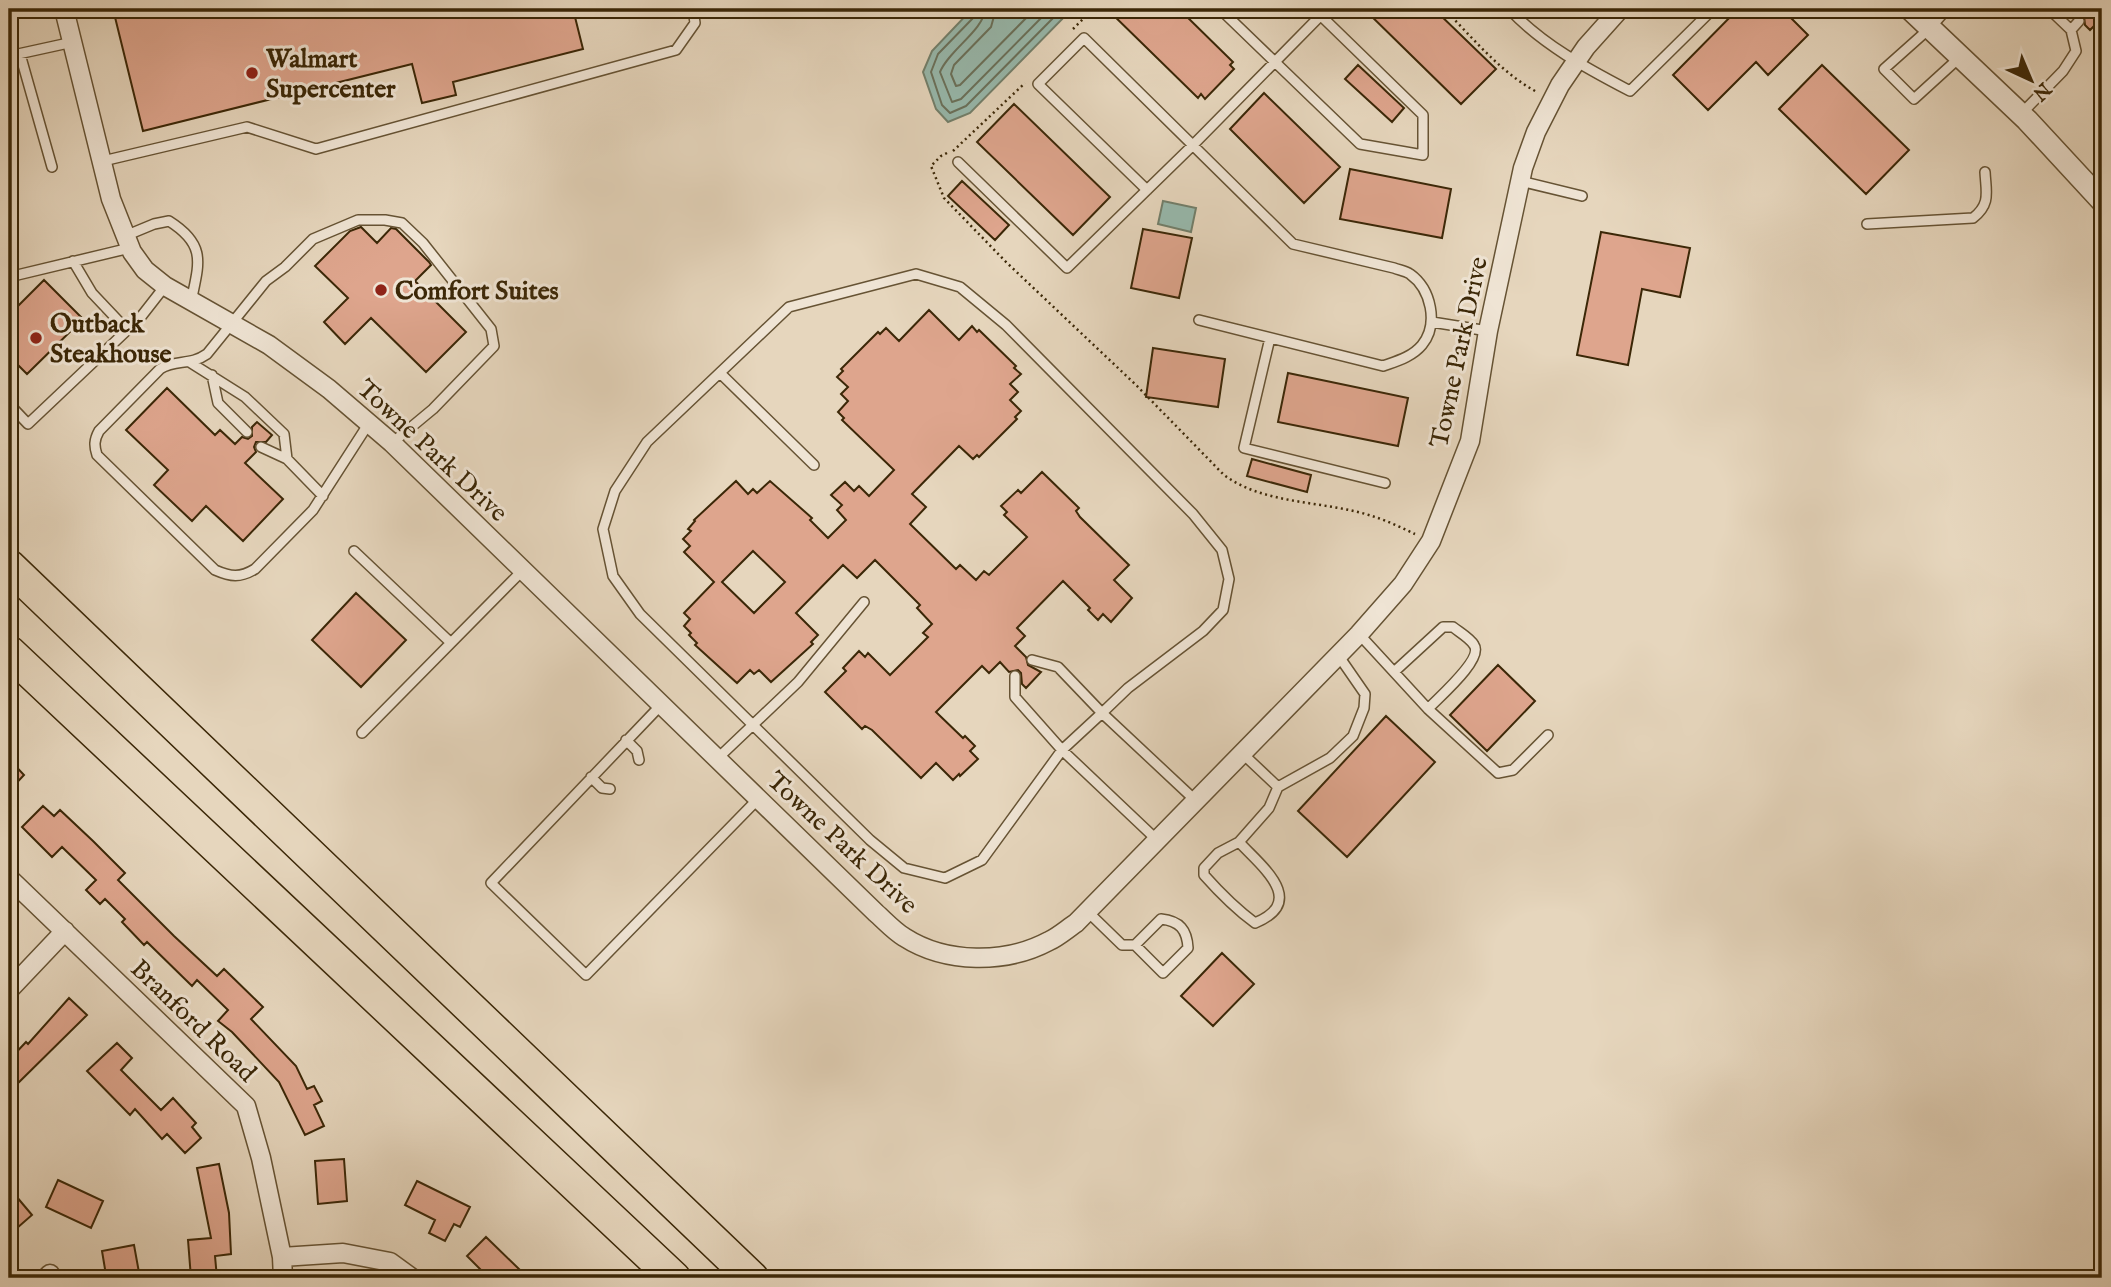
<svg xmlns="http://www.w3.org/2000/svg" width="2111" height="1287" font-family="'IM FELL English',serif">
<style>
.water{fill:#97b9ad;stroke:#727f6b;stroke-width:2}
.lines{fill:none;stroke-linecap:round;stroke-linejoin:round}
.shore{stroke:#69705a;stroke-width:2}
.building{fill:#dea58d;stroke:#3b2707;stroke-width:2;fill-rule:evenodd}
.service-casing{stroke:#665334;stroke-width:12}
.minor-casing{stroke:#665334;stroke-width:21}
.tertiary-casing{stroke:#665334;stroke-width:24}
.motorway-casing{stroke:#3b2707;stroke-width:35}
.path{stroke:#3b2707;stroke-width:2.5;stroke-dasharray:2 3.5;stroke-linecap:butt}
.service{stroke:#efe4d4;stroke-width:9}
.minor{stroke:#efe4d4;stroke-width:18}
.tertiary{stroke:#efe4d4;stroke-width:21}
.motorway{stroke:#e6d6bd;stroke-width:32}
.poi-dot{fill:#8f2418;stroke:#efe4d4;stroke-width:2.5}
.labels{text-anchor:middle;stroke-width:6;stroke-linejoin:round;paint-order:stroke}
.poi-label{font-size:26px;font-weight:bold;fill:#3b2707;stroke:#efe4d4;text-anchor:start}
.street-label{font-size:26px;fill:#3b2707;stroke:#efe4d4}
</style>
<rect width="100%" height="100%" fill="#e6d6bd"/>
<filter id="stains"><feTurbulence type="fractalNoise" baseFrequency=".00286" numOctaves="4"/><feColorMatrix values="0 0 0 0 .2 0 0 0 0 .09 0 0 0 0 .02 0 0 0 .5 -.17"/></filter>
<radialGradient id="worn" r=".72"><stop offset=".6" stop-color="#630" stop-opacity="0"/><stop offset="1" stop-color="#630" stop-opacity=".3"/></radialGradient>
<path class="water" d="M972,9h100l-102,104 -22,9 -12,-13 -13,-37 9,-21z
M1163,201l33,7 -5,24 -33,-8z"/>
<g class="lines">
<path class="shore" d="M976,9l-1,7 -37,38 -7,18 11,33 8,8 16,-7 96,-97
M985,9c-1,21 -36,41 -45,63l12,30 9,-3 89,-90
M996,9l-5,18 -37,38 -3,9 5,12 4,-1 75,-76"/>
</g>
<path class="building" d="M113,9h460l10,40 -130,33 3,13 -34,8 -10,-39 -269,67z
M1107,9h72l54,53 -3,3 4,4 -29,30 -4,-5 -3,4z
M1364,9h70l62,60 -35,35z
M1738,9h44l26,26 -40,40 -12,-13 -48,48 -35,-35z
M2069,9h33v9l-12,12 -5,-5 -1,-9 -9,-1z
M1358,65l46,43 -12,14 -47,-43z
M1822,65l87,85 -43,44 -87,-85z
M1264,93l76,74 -36,36 -74,-74z
M1014,104l96,93 -37,38 -96,-93z
M1350,169l101,20 -9,49 -102,-19z
M962,181l47,44 -14,15 -47,-44z
M361,227l16,16 14,-15 5,1 33,33 2,3 -16,16 51,51 -40,40 -55,-54 -26,26 -21,-22 24,-24 -33,-32 35,-35z
M1143,229l49,9 -13,60 -48,-10z
M1601,232l89,16 -10,49 -38,-8 -14,76 -51,-10z
M44,280l39,39 -56,55 -18,-18v-41z
M929,310l30,30 13,-14 5,6 2,-2 37,36 -2,2 7,6 -11,10 8,8 -8,8 11,11 -6,6 2,2 -38,38 -2,-2 -4,4 -14,-13 -47,48 14,13 -16,17 46,45 4,-4 16,15 8,-9 5,4 38,-38 -23,-22 3,-3 -6,-6 17,-16 3,3 21,-21 37,36 -3,3 4,6 49,48 -15,15 18,18 -21,24 -8,-8 -5,6 -10,-10 2,-2 -27,-27 -46,47 8,8 -10,10 11,11 2,8 13,7 -15,16 -4,-4 -1,-11 -3,-3 -9,2 -9,-10 -11,11 -7,-7 -46,46 27,26 2,-2 10,10 -5,5 8,8 -18,17 -1,-2 -6,6 -17,-17 -15,15 -49,-48 -7,-4 -3,3 -37,-37 21,-21 -3,-3 16,-17 6,6 3,-4 22,22 38,-38 -5,-4 9,-9 -15,-16 3,-3 -45,-45 -18,18 -14,-13 -47,48 22,22 -7,7 2,2 -42,38 -12,-12 -5,4 -4,-4 -13,13 -42,-38 2,-2 -8,-8 2,-2 -7,-7 6,-7 -6,-6 30,-31 -30,-30 6,-6 -7,-7 8,-8 -3,-2 7,-8 -1,-1 42,-39 12,13 5,-5 4,4 13,-12 42,37 -2,2 18,18 18,-18 -9,-10 5,-5 -11,-10 14,-13 9,9 5,-5 10,10 25,-26 -52,-50 2,-2 -6,-6 10,-11 -7,-7 7,-7 -11,-10 6,-6 -2,-2 37,-37 2,2 6,-6 13,13zM753,551l32,31 -31,31 -32,-31z
M1153,348l72,11 -7,48 -72,-10z
M1288,373l120,25 -10,48 -120,-24z
M167,388l48,47 5,-5 15,14 7,-7 6,2 4,-3v-9l5,-5 15,13 -6,7h-10l-2,5 2,5 -11,11 38,36 -40,42 -37,-35 -14,15 -38,-36 14,-15 -42,-40z
M1252,459l59,16 -4,17 -60,-16z
M356,593l50,47 -45,47 -49,-47z
M1498,665l37,36 -48,50 -37,-36z
M1386,716l49,46 -88,95 -49,-46z
M9,759l15,16 -15,16z
M43,806l11,10 6,-6 33,31 32,32 -7,7 56,56 43,40 7,-7 39,38 -12,12 45,47 11,23 7,-3 8,15 -8,4 10,21 -19,9 -26,-53 -47,-50 -14,-11 10,-11 -31,-30 -5,6 -45,-44 -3,3 -22,-23 3,-3 -20,-20 -5,5 -14,-14 10,-10 -34,-33 -10,10 -30,-30z
M1222,953l32,31 -41,42 -32,-30z
M69,998l18,17 -78,77v-32l17,-18 2,2z
M117,1043l15,15 -11,12 40,40 12,-12 23,25 -4,4 9,11 -16,15 -18,-19 -5,5 -27,-30 -5,6 -43,-44z
M344,1159l3,42 -29,3 -3,-43z
M219,1164l10,49 2,41 -16,2 2,22h-26l-3,-38 23,-2 -14,-70z
M58,1180l45,21 -12,27 -45,-21z
M417,1181l53,26 -10,20 -6,-3 -9,17 -16,-8 6,-13 -30,-15z
M16,1196l16,19 -23,20v-32z
M486,1237l33,32 -9,9h-21l-22,-22z
M134,1245l6,33h-27l-1,-4 -6,1 -4,-24z"/>
<g class="lines">
<g class="service-casing">
<path id="service" d="M1220,9l140,135 63,11v-40l-109,-106
M1509,9c34,36 77,59 121,82l83,-82
M1947,9l-17,19 -46,41 30,30 45,-41
M2049,9l22,21
M20,54l32,113
M9,56l64,-14
M2021,114l42,-43 13,-20 -5,-21 8,-9
M103,161l144,-34 69,22 360,-99 19,-27 -2,-14
M958,162l109,106 126,-123 134,-136
M1520,181l62,15
M1147,190l-109,-106 46,-46 209,206 101,24c5,2 12,3 16,6 21,15 29,50 12,71 -10,12 -25,16 -39,21l-184,-46
M1867,224l106,-6c18,-14 13,-26 12,-46
M125,236l29,-12 15,-3c38,24 30,42 22,81
M73,261l19,32 35,37
M9,277l121,-29
M1432,322l56,9
M1270,338l-26,110 141,35
M191,363l54,34 39,37 3,25 36,37
M720,373l94,92
M212,375l6,28 29,29
M9,404l19,20 112,-106 25,-32
M369,423l-56,87 -58,59c-15,9 -24,8 -40,1l-118,-115c-3,-9 -3,-15 2,-24l61,-62c16,-10 30,-3 47,-15l59,-73 19,-14 28,-28 45,-19h27l17,3 21,20 68,86 3,17 -61,63 -41,34
M261,447l26,12
M354,551l96,91
M1359,634l69,75 70,64 15,-3 35,-35
M1394,672l49,-45h10c6,5 17,11 21,18 10,14 -36,53 -46,64
M1015,676v21l47,53 40,-37 -44,-46 -26,-7
M661,705l-170,178 95,92 172,-176
M362,733l161,-163
M626,740l11,11 2,9
M1242,753l36,34
M717,759l81,-77 66,-80
M591,777l11,11 8,1
M1157,840l-95,-90 -80,110 -37,18 -41,-10 -34,-28 -230,-226 -27,-38 -10,-47 12,-38 32,-49 142,-135 127,-33 44,13 46,38 187,189 29,36 7,29 -6,31 -20,21 -75,57 -26,25 94,88
M1239,842c22,24 69,59 16,81 -19,-14 -35,-30 -51,-48v-7l14,-15 21,-11 30,-34 9,-21 52,-29 23,-22 11,-28 1,-14 -27,-39
M1087,911l35,34h13l28,28 25,-25c-1,-18 -8,-27 -27,-29l-26,26"/>
</g>
<g class="minor-casing">
<path id="minor" d="M64,9l47,190 21,53 13,18 20,16 104,59 60,44 63,54 484,470c9,8 18,18 28,24 42,27 102,27 145,4 9,-4 18,-12 27,-18l283,-289 44,-50 28,-43 39,-100 18,-110 35,-163 13,-36 24,-47 26,-38 34,-38
M9,878l237,228 15,52 21,99 1,21
M9,990l56,-59
M282,1257l61,-4 47,9 22,16
M46,1278l4,-4"/>
</g>
<g class="tertiary-casing">
<path id="tertiary" d="M1910,9l117,111 75,81"/>
</g>
<g class="motorway-casing">
<path id="motorway" d="M9,566l743,712
M9,652l665,626"/>
</g>
<path class="path" d="M1444,9c29,29 57,64 93,83
M1073,29l20,-20
M953,151l72,-68
M947,153l-6,3 -10,10 13,32 62,64 130,123 88,90c42,31 102,25 151,42 13,4 27,11 40,17"/>
<use href="#service" class="service"/>
<use href="#minor" class="minor"/>
<use href="#tertiary" class="tertiary"/>
<use href="#motorway" class="motorway"/>
</g>
<g class="poi-dot">
<circle cx="252" cy="73" r="7"/>
<circle cx="381" cy="290" r="7"/>
<circle cx="36" cy="338" r="7"/>
</g>
<g class="labels">
<g class="poi-label">
<text x="266" y="67">Walmart<tspan x="266" dy="30">Supercenter</tspan></text>
<text x="395" y="299">Comfort Suites</text>
<text x="50" y="332">Outback<tspan x="50" dy="30">Steakhouse</tspan></text>
</g>
<g class="street-label">
<text transform="translate(1458 352) rotate(-78)" y="9">Towne Park Drive</text>
<text transform="translate(433 450) rotate(43)" y="9">Towne Park Drive</text>
<text transform="translate(843 842) rotate(43)" y="9">Towne Park Drive</text>
<text transform="translate(194 1020) rotate(44)" y="9">Branford Road</text>
</g>
</g>
<rect width="2111" height="1287" fill="none" stroke="#e6d6bd" stroke-width="35"/>
<rect x="10" y="10" width="2090" height="1266" fill="none" stroke="#3b2707" stroke-width="3.5"/>
<rect x="18" y="18" width="2076" height="1252" fill="none" stroke="#3b2707" stroke-width="2"/>
<g transform="translate(2031 80) rotate(136)" stroke="#efe4d4" stroke-width="5" paint-order="stroke">
<path d="M0-5L12 26L0 18L-12 26Z" fill="#3b2707"/>
<text y="-10" font-size="19" font-weight="bold" text-anchor="middle" fill="#3b2707">N</text>
</g>
<rect width="100%" height="100%" filter="url(#stains)"/>
<rect width="100%" height="100%" fill="url(#worn)"/>
</svg>
